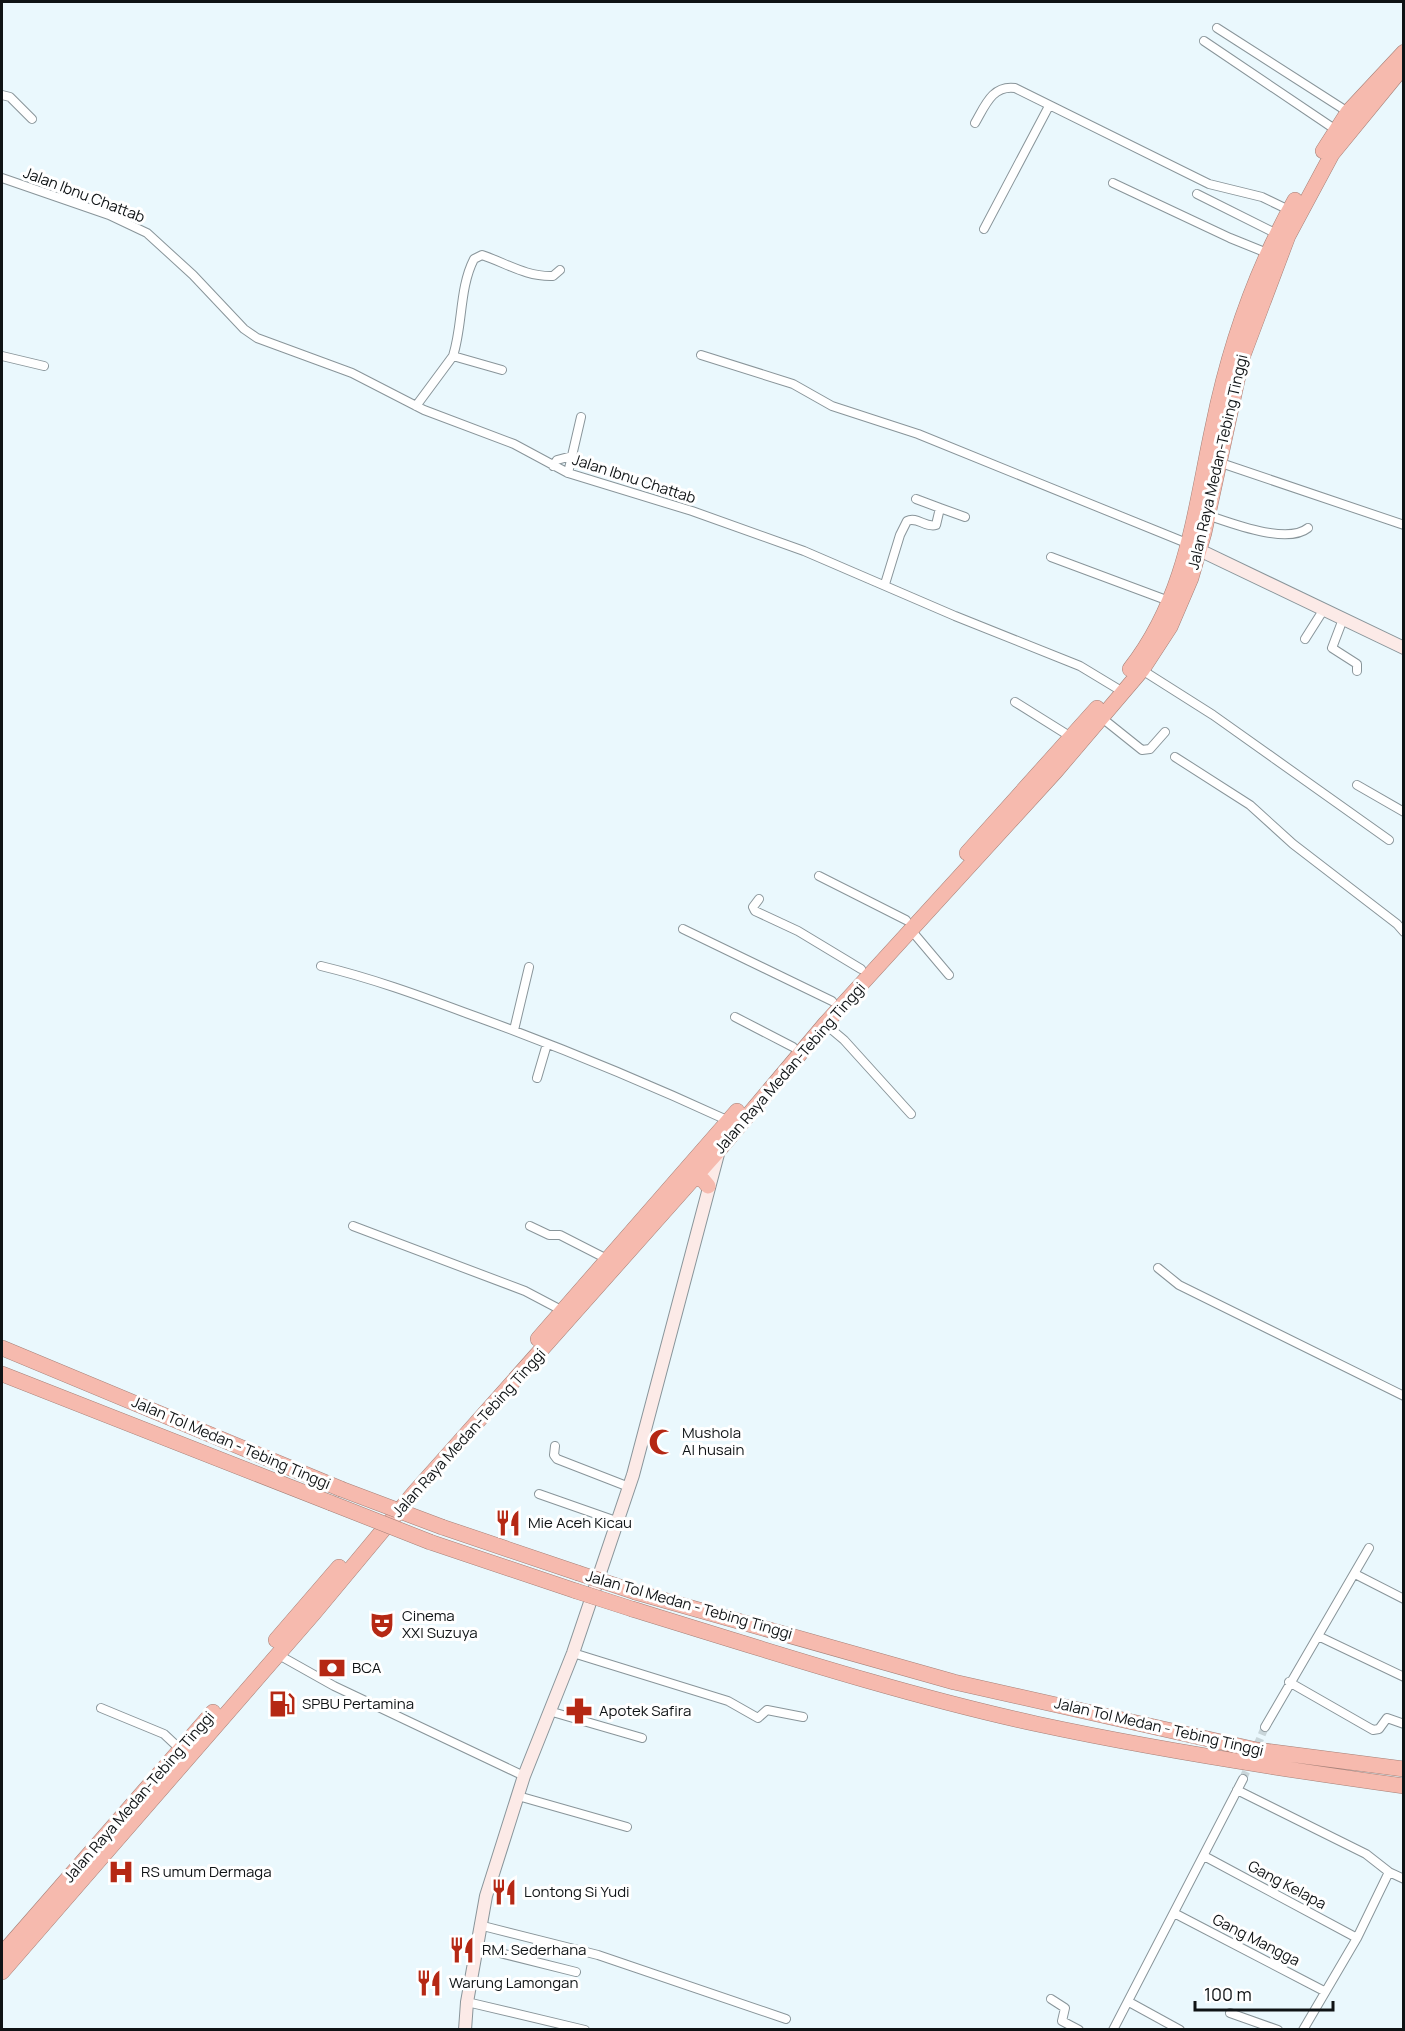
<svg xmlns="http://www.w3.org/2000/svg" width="1405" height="2031" font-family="Manrope,sans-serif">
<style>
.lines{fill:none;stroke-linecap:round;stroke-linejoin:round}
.street-tunnel{stroke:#c9d6da;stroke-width:8;stroke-dasharray:8 4;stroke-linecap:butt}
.street-casing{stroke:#89959a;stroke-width:10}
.secondary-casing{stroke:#89959a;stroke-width:14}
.highway-casing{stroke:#a58078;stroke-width:16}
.street{stroke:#fff;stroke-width:8}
.secondary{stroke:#fceae7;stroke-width:12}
.highway{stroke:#f6baae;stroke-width:15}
.highway-bridge-casing{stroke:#a58078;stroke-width:16;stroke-linecap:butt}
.highway-bridge{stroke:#f6baae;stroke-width:15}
.labels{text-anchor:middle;stroke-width:6;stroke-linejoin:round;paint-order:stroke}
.street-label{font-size:15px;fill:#0f1315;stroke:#fff}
.poi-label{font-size:15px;fill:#0f1315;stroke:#fff;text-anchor:start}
</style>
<rect width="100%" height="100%" fill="#eaf8fd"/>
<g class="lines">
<path class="street-tunnel" d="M1243,1779l22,-52"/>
<g class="street-casing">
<path id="street" d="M1217,28l131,84
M1204,41l132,89
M2,95l8,2 22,22
M975,123c10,-17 17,-38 40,-35l194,96 53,13 27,13
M2,178l107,37 38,18 46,42 51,54 13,9 95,35 72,37 90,34 54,29 124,38 112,40 151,65 125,50 43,26
M1113,183l117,55 37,15
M1197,194l80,40
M984,229l65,-123
M701,355l92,29 39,22 86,28 271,110
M2,356l42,10
M453,356c10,-31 6,-68 21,-97l8,-4c24,8 44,22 71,21l7,-6
M416,406l37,-50 49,14
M1218,462l186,63
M553,466l4,-6 15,-4
M568,473l13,-56
M916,499l24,9
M1207,515c24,8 80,30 101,13
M1051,557l118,44
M885,584l15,-49 7,-14c10,-5 18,7 29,4l4,-17 25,9
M1343,619l-11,29 25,16v7
M1305,639l19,-30
M1142,670l71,45 176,125
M1015,702l56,35
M1102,718l40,32 8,-1 15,-17
M1175,757l75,48 43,39 104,80 7,8
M1357,785l47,27
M819,876l87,44
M759,899l-6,8 2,4 43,20 63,38
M683,929l149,72
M911,930l38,45
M321,966c50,12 97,29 145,47 89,32 176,68 263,108
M735,1017l58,30
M825,1024l19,16 67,74
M514,1030l15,-63
M537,1078l10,-34
M353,1226l172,65 38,20
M530,1226l19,9h11l47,24
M1158,1268l21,17 225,111
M555,1446l-1,9 3,4 72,28
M539,1494l77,27
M1355,1574l49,25
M1318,1636l86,41
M573,1653l155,48 30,17 9,-8 36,7
M277,1654l57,32 190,90
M1289,1682l84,48 6,-1 8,-11 17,6
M101,1708l63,26 16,15
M549,1711l93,27
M1265,1727l104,-179
M1237,1790l129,64 23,18 15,7
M518,1796l109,31
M1204,1856l153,82
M1174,1913l150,78
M479,1925l119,30 188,64
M476,1947l100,25
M1051,1999l14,9 -3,13 17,9
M467,2002l118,28
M1129,2002l51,28
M1230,2013l48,17
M1113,2030l130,-251
M1303,2030l54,-92 32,-66"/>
</g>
<g class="secondary-casing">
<path id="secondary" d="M1193,547l211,101
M465,2030l2,-28 19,-106 38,-120 49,-123 60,-178 85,-321"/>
</g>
<g class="highway-casing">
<path id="highway" d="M1323,151l25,-39 56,-60
M1130,669c57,-73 64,-156 83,-243 16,-79 42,-155 82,-226
M967,853l130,-145
M695,1178l8,2 5,6
M538,1339l199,-228
M2,1348l339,141
M2,1374l329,129
M442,1527l136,46
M430,1542l146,49
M635,1592l319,90 303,68 147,19
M632,1609c134,41 268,85 405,115 121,26 244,45 367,62
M276,1640l63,-73
M2,1954l211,-242
M2,1972l312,-359 99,-119 305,-343 107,-127 231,-253 86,-101 28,-43 21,-49 13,-45 38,-175 46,-122 44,-82 72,-88"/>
</g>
<use href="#street" class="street"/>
<use href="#secondary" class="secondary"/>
<use href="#highway" class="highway"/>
<g class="highway-bridge-casing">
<path id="highway-bridge" d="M341,1489l101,38
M331,1503l99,39
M578,1573l57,19
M576,1591l56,18"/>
</g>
<use href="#highway-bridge" class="highway-bridge"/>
</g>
<defs>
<g id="mosque-bare" transform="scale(2.07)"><path d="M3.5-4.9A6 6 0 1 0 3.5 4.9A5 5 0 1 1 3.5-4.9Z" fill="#b52814" stroke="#fff" stroke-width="2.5" paint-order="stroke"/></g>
<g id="restaurant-bare" transform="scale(2.07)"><path d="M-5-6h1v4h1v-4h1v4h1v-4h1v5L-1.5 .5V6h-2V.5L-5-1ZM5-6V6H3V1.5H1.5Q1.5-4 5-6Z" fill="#b52814" stroke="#fff" stroke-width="2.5" paint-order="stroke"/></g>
<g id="theatre-bare" transform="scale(2.07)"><path d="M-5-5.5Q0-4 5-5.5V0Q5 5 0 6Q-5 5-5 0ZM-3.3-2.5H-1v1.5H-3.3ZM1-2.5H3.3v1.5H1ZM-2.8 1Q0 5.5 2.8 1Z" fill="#b52814" stroke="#fff" stroke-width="2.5" paint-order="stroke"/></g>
<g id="bank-bare" transform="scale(2.07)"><path d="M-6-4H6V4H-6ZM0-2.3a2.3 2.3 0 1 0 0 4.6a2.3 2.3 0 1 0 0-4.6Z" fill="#b52814" stroke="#fff" stroke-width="2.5" paint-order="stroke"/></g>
<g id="fuel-bare" transform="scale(2.07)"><path d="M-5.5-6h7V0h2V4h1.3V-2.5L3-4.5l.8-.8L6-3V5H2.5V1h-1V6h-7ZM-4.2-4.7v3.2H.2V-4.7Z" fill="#b52814" stroke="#fff" stroke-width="2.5" paint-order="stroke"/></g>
<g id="pharmacy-bare" transform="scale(2.07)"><path d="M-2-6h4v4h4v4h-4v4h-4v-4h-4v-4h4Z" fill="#b52814" stroke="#fff" stroke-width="2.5" paint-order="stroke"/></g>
<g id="hospital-bare" transform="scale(2.07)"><path d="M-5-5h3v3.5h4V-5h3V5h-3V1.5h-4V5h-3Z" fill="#b52814" stroke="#fff" stroke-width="2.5" paint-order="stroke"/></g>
</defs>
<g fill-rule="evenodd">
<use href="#mosque-bare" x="662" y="1442"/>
<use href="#restaurant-bare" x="508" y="1523"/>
<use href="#theatre-bare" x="382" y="1625"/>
<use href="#bank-bare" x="332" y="1668"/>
<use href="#fuel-bare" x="282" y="1704"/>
<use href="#pharmacy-bare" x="579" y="1711"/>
<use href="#hospital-bare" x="121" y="1872"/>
<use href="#restaurant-bare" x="504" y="1892"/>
<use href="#restaurant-bare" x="462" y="1950"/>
<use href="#restaurant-bare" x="429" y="1983"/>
</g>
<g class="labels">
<g class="street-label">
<text transform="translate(84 195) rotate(21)" y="5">Jalan Ibnu Chattab</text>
<text transform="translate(1218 462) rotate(-77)" y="5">Jalan Raya Medan-Tebing Tinggi</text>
<text transform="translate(634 479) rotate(18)" y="5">Jalan Ibnu Chattab</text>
<text transform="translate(790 1068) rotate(-49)" y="5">Jalan Raya Medan-Tebing Tinggi</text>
<text transform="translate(469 1433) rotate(-48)" y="5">Jalan Raya Medan-Tebing Tinggi</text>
<text transform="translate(231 1443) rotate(23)" y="5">Jalan Tol Medan - Tebing Tinggi</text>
<text transform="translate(689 1605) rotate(16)" y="5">Jalan Tol Medan - Tebing Tinggi</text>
<text transform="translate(1159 1727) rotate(13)" y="5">Jalan Tol Medan - Tebing Tinggi</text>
<text transform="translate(139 1797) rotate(-49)" y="5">Jalan Raya Medan-Tebing Tinggi</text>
<text transform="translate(1287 1885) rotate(28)" y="5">Gang Kelapa</text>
<text transform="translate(1256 1940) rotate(27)" y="5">Gang Mangga</text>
</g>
<g class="poi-label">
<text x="682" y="1438">Mushola<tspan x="682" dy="17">Al husain</tspan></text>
<text x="528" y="1528">Mie Aceh Kicau</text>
<text x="402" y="1621">Cinema<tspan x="402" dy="17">XXI Suzuya</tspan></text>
<text x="352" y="1673">BCA</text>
<text x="302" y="1709">SPBU Pertamina</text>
<text x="599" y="1716">Apotek Safira</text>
<text x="141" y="1877">RS umum Dermaga</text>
<text x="524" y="1897">Lontong Si Yudi</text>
<text x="482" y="1955">RM. Sederhana</text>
<text x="449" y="1988">Warung Lamongan</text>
</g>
</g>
<rect width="1405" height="2031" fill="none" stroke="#0f1315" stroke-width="6"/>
<path d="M1195 2001v9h138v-9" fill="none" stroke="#0f1315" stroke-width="3"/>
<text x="1204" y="2001" font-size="18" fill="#0f1315" stroke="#ffffff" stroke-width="4.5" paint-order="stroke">100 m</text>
</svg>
